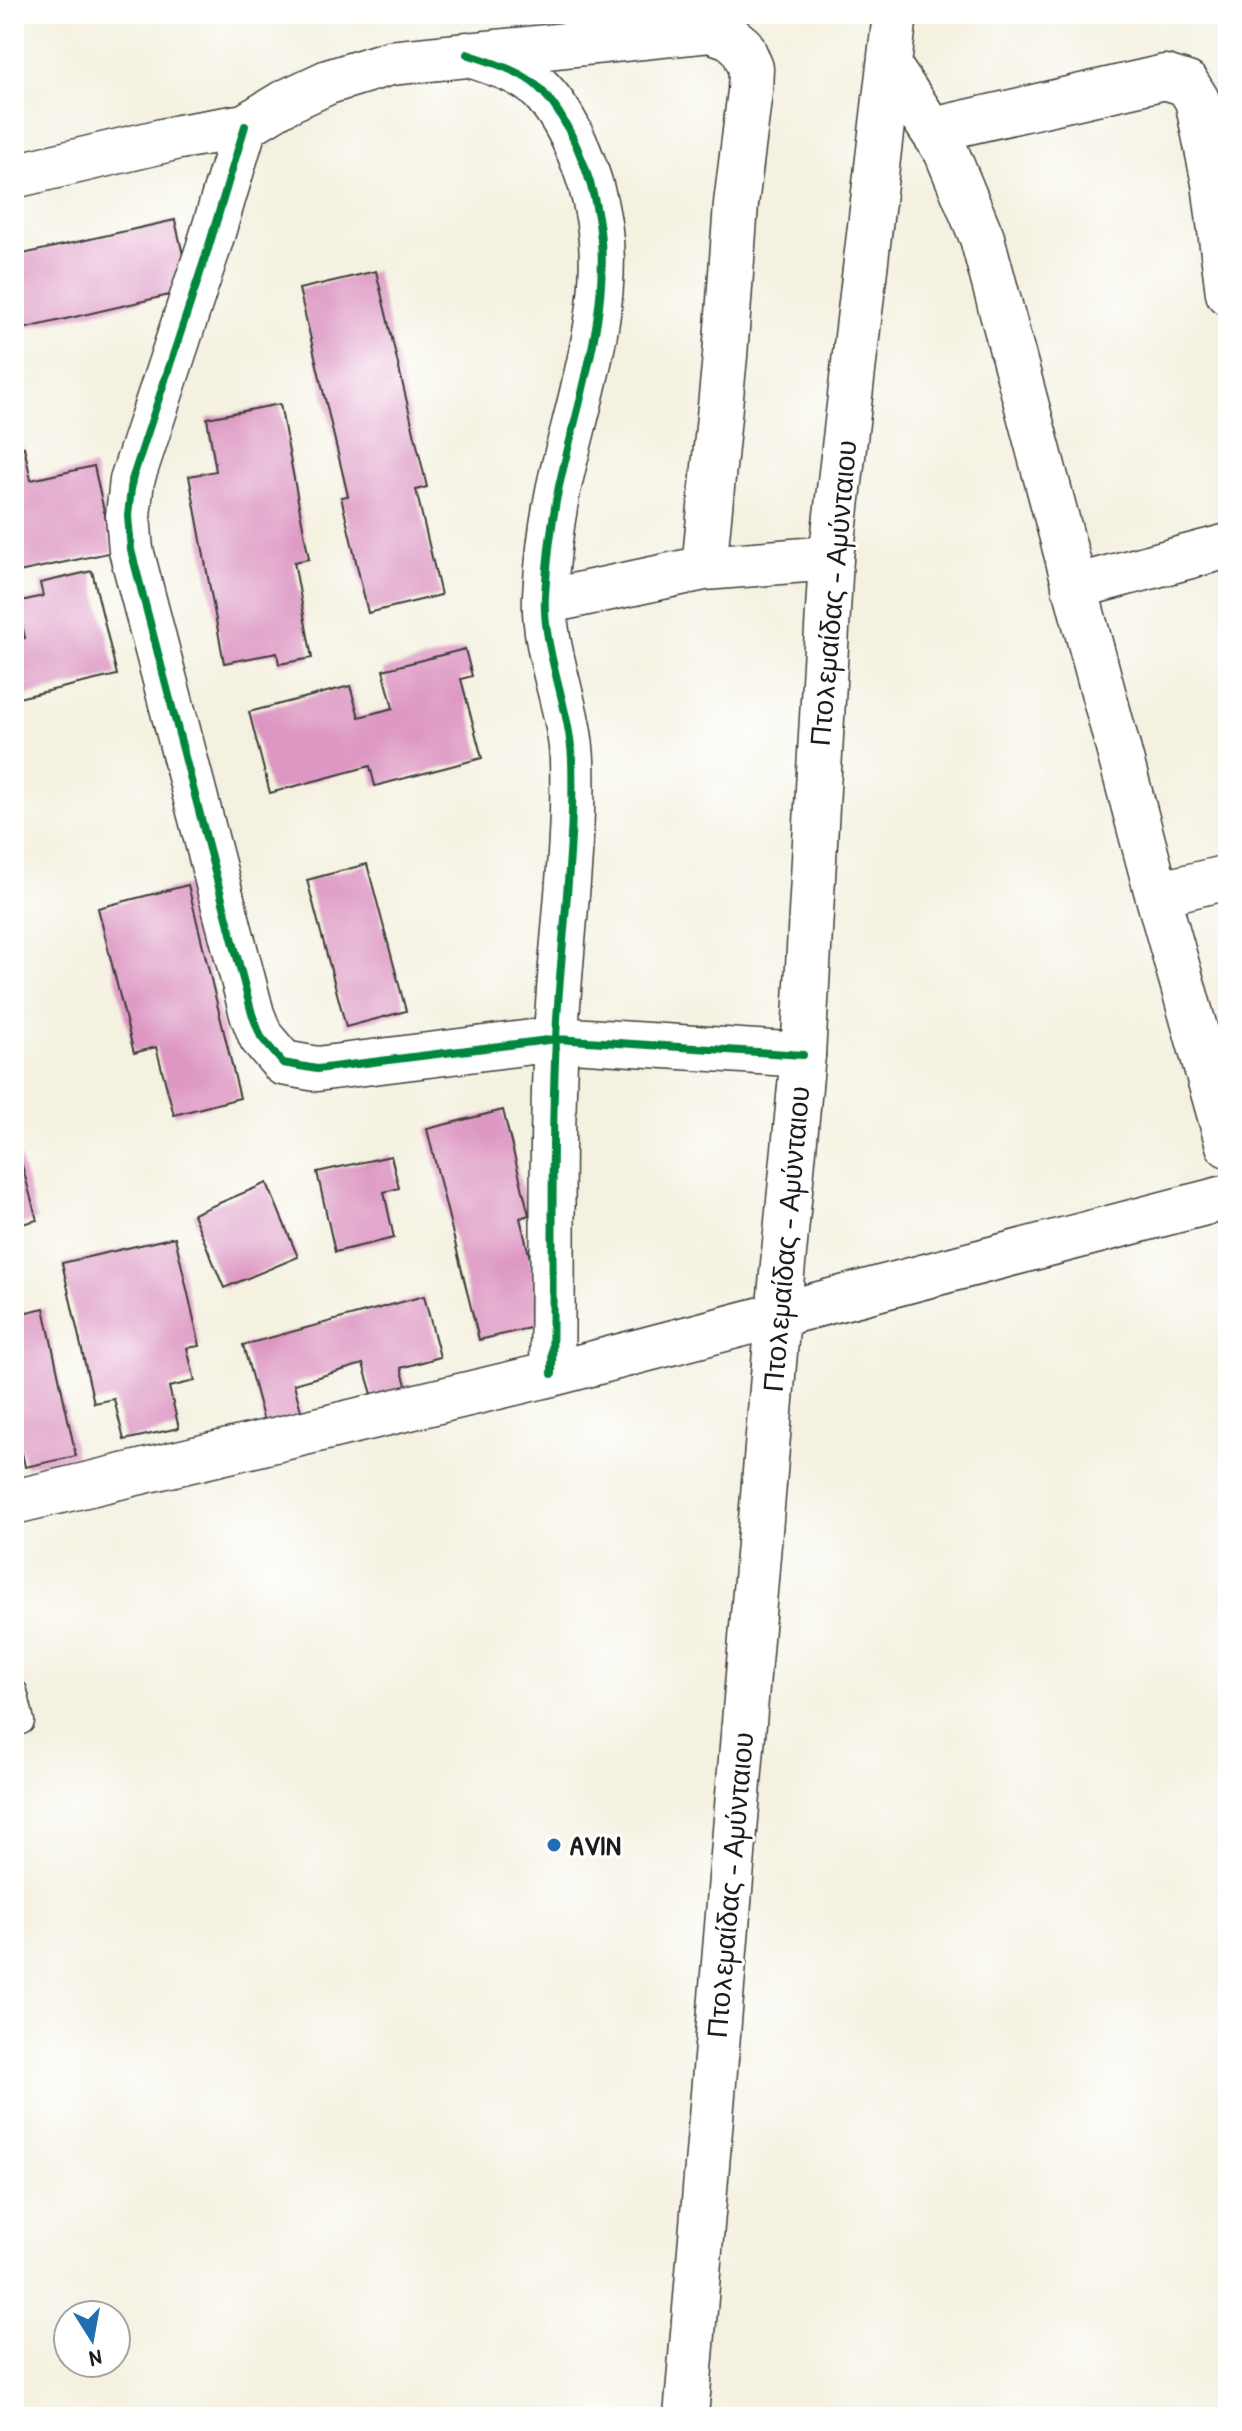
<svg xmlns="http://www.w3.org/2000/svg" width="1242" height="2431" font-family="'Patrick Hand',sans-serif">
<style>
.building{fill:#dd97c2}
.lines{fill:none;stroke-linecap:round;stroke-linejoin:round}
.lane-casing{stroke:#3c3c39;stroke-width:29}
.street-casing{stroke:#3c3c39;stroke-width:47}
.secondary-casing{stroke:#3c3c39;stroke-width:47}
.lane{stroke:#fff;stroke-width:26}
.street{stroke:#fff;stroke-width:44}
.secondary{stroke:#fff;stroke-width:44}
.cycleway-casing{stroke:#fff;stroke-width:13}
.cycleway{stroke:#00873e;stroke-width:8}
.poi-dot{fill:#1f6fb2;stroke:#fff;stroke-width:3}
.labels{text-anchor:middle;stroke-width:6;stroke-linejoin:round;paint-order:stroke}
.street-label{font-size:28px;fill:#1c1c1c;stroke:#fff}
.poi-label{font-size:28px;font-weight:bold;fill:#1c1c1c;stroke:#fff;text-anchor:start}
</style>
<rect width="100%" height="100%" fill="#fff"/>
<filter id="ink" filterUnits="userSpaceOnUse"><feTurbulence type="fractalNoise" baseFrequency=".0125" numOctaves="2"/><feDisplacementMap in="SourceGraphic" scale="16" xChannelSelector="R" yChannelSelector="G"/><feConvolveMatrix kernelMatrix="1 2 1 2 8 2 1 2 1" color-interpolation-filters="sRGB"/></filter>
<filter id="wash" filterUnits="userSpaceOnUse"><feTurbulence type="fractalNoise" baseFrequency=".006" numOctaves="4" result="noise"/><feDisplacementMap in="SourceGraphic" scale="32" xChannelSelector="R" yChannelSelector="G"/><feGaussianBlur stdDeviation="1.8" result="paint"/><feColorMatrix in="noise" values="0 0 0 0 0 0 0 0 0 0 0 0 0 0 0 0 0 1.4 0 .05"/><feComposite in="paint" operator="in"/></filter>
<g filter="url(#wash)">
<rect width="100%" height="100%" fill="#f4f1e0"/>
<g id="blocks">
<path class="building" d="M175,220l16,70 -177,41v-75z
M376,271l51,216 -11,3 25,105 -73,18 -27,-116 7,-1 -49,-207z
M280,404l29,155 -15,3 18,96 -33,6 -2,-11 -53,10 -35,-187 27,-5 -9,-53z
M24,447l7,33 63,-14 19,86 -99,21v-124z
M92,571l25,104 -103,24v-58l11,-3 -8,-36 26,-6 -3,-13z
M465,649l7,27 -11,3 21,79 -107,28 -5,-20 -100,27 -21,-81 101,-26 9,31 34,-9 -10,-38z
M367,864l39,147 -60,16 -39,-147z
M188,885l52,213 -66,17 -18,-68 -22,6 -36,-145z
M503,1110l26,105 -9,3 26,106 -67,16 -52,-211z
M14,1136l23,84 -23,6z
M391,1156l8,32 -15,4 10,46 -59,14 -18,-80z
M267,1183l31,74 -74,31 -31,-74z
M175,1237l25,109 -13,2 8,33 -26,6 10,41 -55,12 -10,-41 -20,4 -32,-140z
M424,1296l16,61 -39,11 8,27 -34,9 -12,-40 -69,20 8,31 -37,10 -22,-80z
M44,1308l32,148 -51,11 -8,-39 -3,1v-114z"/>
</g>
</g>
<g filter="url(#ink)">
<use href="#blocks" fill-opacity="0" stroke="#3c3c39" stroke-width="2"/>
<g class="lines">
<g class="lane-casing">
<path id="lane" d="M14,1692l7,29"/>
</g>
<g class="street-casing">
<path id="street" d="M467,54c23,8 52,16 70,32 32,30 54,89 61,131 16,88 -22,189 -40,274 -7,35 -11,69 -13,104 -3,54 25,112 27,165 3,93 -12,186 -16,279 -6,111 -2,223 -4,335
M890,68l56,83 36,87 175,656 71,251
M245,126l-37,123 -76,231 -4,36 3,34 121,464 9,23 22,26 34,6 239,-30 247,16
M933,130l232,-53 22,7 10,16 17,83 14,110
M14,176l165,-39 66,-11 38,-23 45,-21 62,-19 320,-33 20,7 12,10 9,21 -1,23 -14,113 -11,152 -21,212
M1074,587l154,-41
M545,602l159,-34 127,-10
M1157,894l71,-17
M14,1502l538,-128 676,-177"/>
</g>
<g class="secondary-casing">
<path id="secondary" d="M686,2417l92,-1101 25,-261 28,-497 64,-544"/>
</g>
<use href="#lane" class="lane"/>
<use href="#street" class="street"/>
<use href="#secondary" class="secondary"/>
<g class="cycleway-casing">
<path id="cycleway" d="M467,54c23,8 52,16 70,32 32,30 54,89 61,131 16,88 -22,189 -40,274 -7,35 -11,69 -13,104 -3,54 25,112 27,165 3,93 -12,186 -16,279 -6,111 -2,223 -4,335
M245,126l-37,123 -76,231 -4,36 3,34 121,464 9,23 22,26 34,6 239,-30 247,16"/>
</g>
<use href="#cycleway" class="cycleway"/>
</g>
</g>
<circle class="poi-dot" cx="554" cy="1845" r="8"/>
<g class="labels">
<g class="street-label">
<text transform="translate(833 593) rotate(-85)" y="10">Πτολεμαίδας - Αμύνταιου</text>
<text transform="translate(786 1239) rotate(-85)" y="10">Πτολεμαίδας - Αμύνταιου</text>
<text transform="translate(730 1885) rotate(-85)" y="10">Πτολεμαίδας - Αμύνταιου</text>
</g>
<g class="poi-label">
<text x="570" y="1855">AVIN</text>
</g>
</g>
<rect width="1242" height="2431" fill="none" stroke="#fff" stroke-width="48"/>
<g transform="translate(92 2339) rotate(169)"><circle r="38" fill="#ffffff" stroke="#a4a4a4" stroke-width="2"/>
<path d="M0-6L14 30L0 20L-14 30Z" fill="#1f6fb2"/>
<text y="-12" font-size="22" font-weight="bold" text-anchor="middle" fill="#1c1c1c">N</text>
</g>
</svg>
